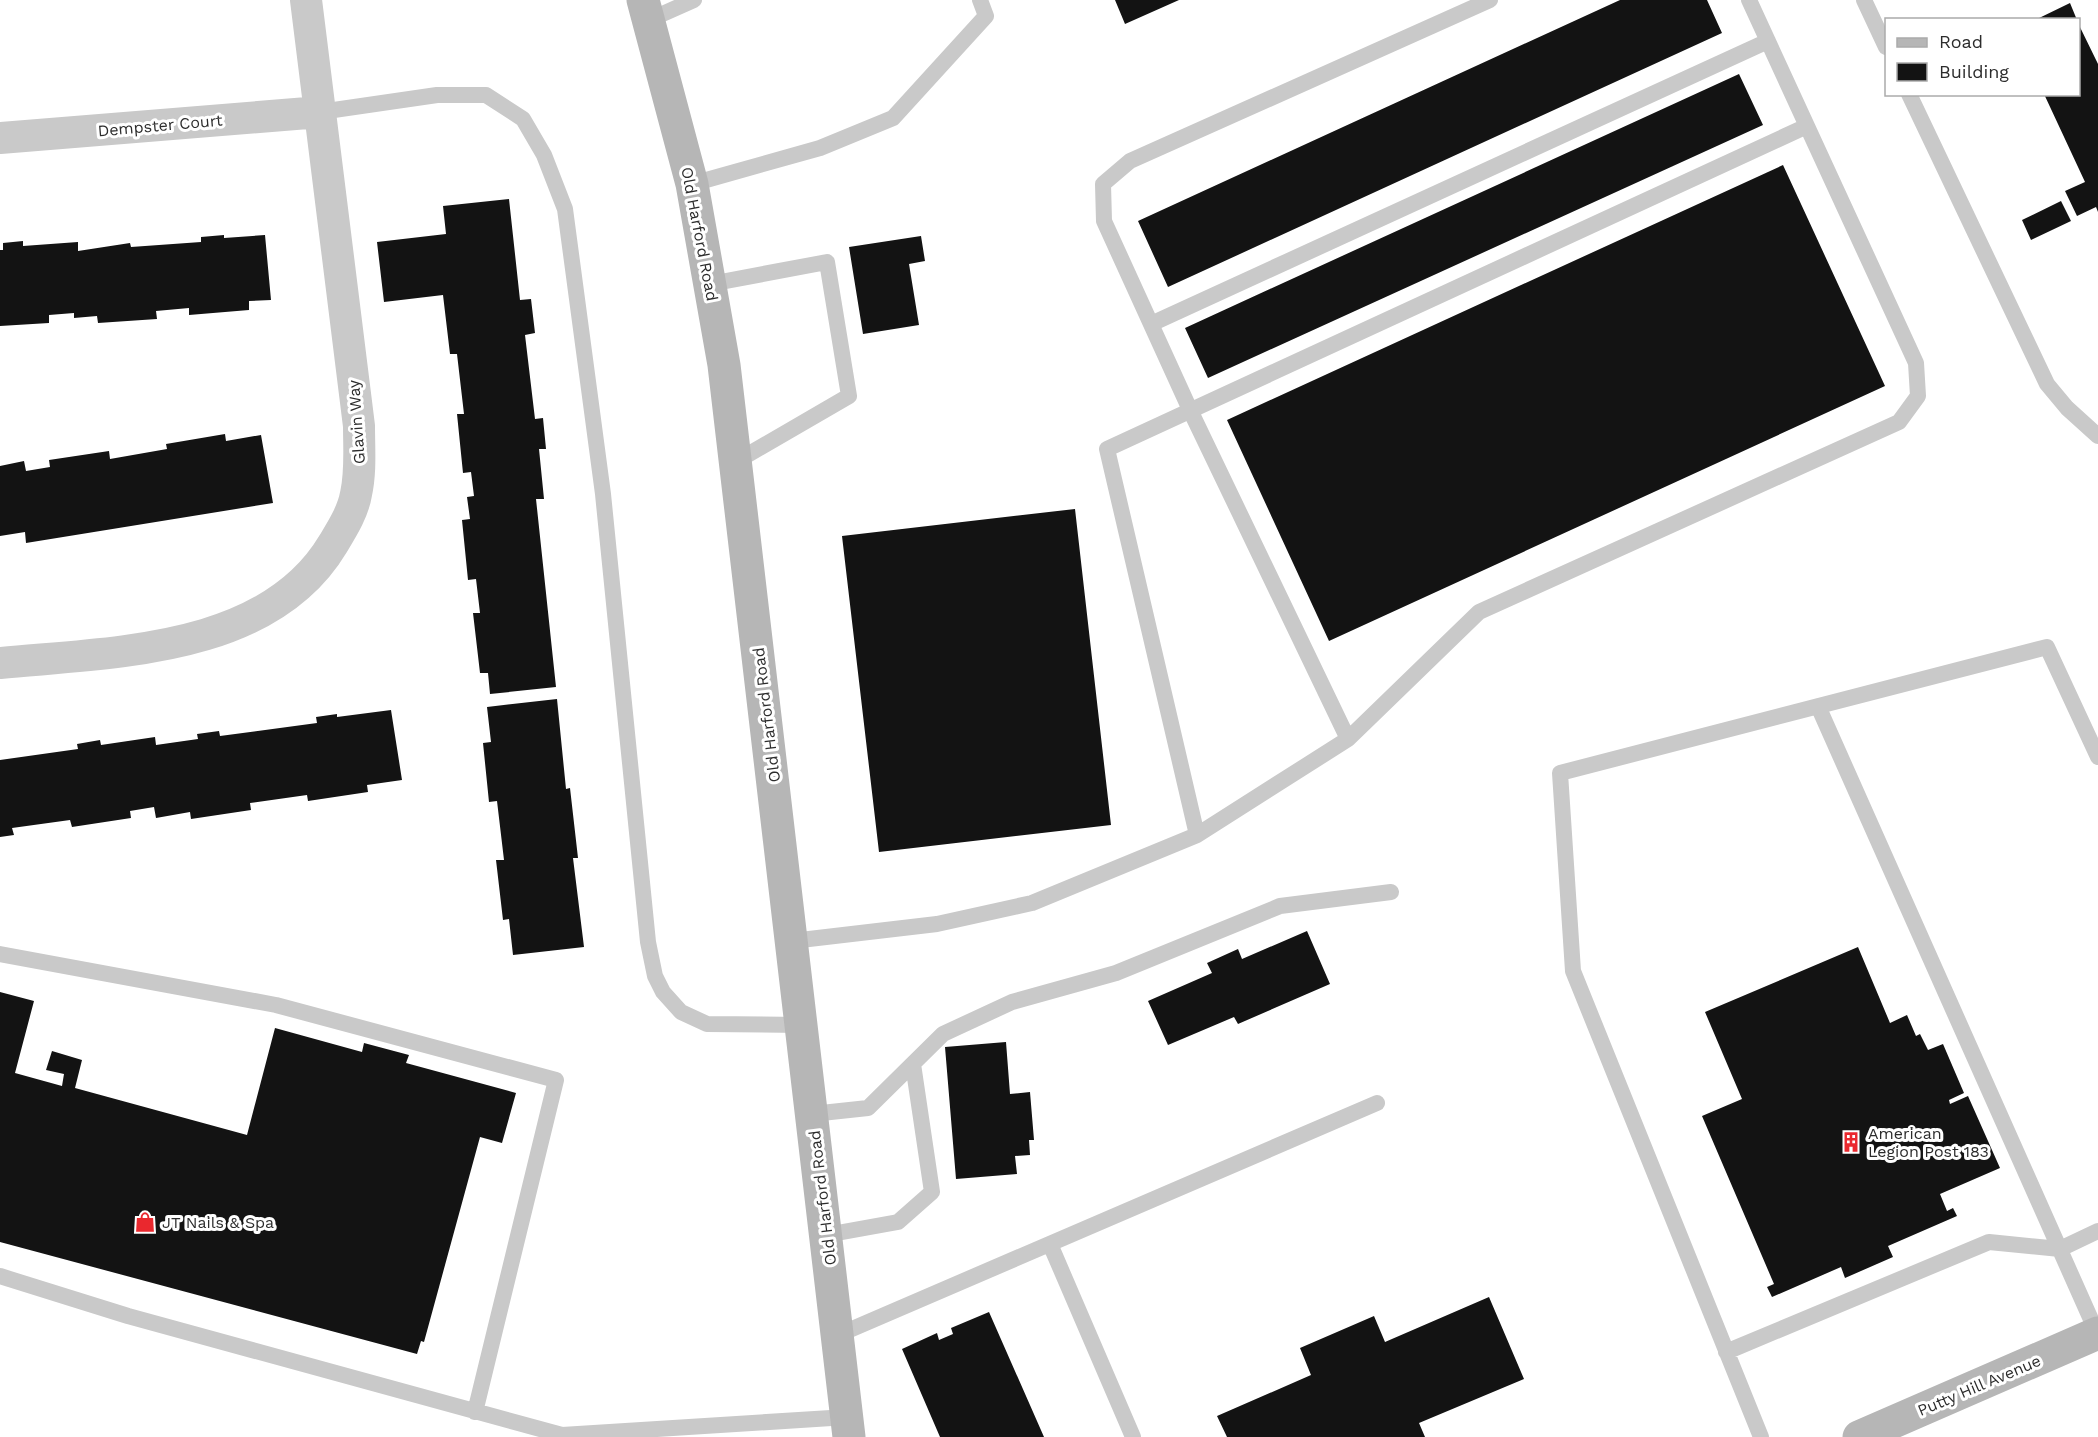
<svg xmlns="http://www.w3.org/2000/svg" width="2098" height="1437" font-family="'Work Sans',sans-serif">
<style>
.building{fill:#131313}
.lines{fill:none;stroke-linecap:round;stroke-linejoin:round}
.lane{stroke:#c9c9c9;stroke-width:16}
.street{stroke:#c9c9c9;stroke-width:32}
.secondary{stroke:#b6b6b6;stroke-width:33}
.labels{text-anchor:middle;stroke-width:6;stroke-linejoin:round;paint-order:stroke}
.street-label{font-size:16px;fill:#2c2c2c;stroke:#fff}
.poi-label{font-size:16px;fill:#2c2c2c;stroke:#fff;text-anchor:start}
</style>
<rect width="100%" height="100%" fill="#fff"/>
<path class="building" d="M1115,0h64l-54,24z
M1620,0h87l15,33 -554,254 -30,-66z
M2070,3l7,17h-42z
M2078,23l20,41v148l-2,-5 -19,9 -12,-25 20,-9 -41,-88h34z
M1739,74l24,51 -555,253 -23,-50z
M1783,165l102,221 -556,255 -102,-221z
M509,199l11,101 11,-1 4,34 -10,2 10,84 8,-1 3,31h-7l5,50h-8l20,188 -66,7 -2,-21h-8l-7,-60h7l-4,-34 -8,1 -6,-60 8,-1 -3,-22 7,-1 -3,-24 -8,1 -6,-59h7l-7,-60h-7l-7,-59 -59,7 -7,-60 69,-8 -3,-28z
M2061,201l10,20 -40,19 -9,-20z
M224,235v3l41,-3 6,65 -22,1v9l-60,5v-7l-33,3 1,8 -59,4 -1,-7 -23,2v-5l-25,2v8l-49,3v-76h3v-7l20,-2v5l55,-4v9l52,-8 1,4 70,-5v-5z
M921,236l4,25 -16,3 10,61 -56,9 -14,-87z
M225,434l1,7 35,-6 12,68 -247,40 -1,-11 -25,4v-70l24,-5 2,10 24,-4 -1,-7 60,-9 1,8 57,-10 -1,-5z
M1075,509l36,316 -232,27 -37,-316z
M557,699l9,90 4,-1 8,70h-5l11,89 -71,8 -4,-36 -6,1 -7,-60h8l-7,-59 -8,1 -6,-59 8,-1 -4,-35z
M391,710l11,70 -35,5 1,7 -60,9 -1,-6 -57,8 1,7 -60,9 -1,-7 -34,6 -2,-11 -24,4 1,7 -59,9 -2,-7 -58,8 2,7 -14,2v-77l78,-11 -1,-5 23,-4 1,5 54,-8 1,8 42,-6 -1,-5 22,-3 1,5 97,-13 -1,-6 21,-3v3z
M1307,931l23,53 -92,40 -4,-7 -66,28 -20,-44 64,-28 -5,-10 31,-14 4,10z
M1858,947l32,76 17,-8 9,21 4,-2 8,16 15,-6 21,49 -15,7 1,4 18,-8 32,72 -60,26 7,17 6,-3 4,8 -69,30 5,11 -48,21 -4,-11 -69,30 -5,-10 7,-3 -72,-168 40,-17 -37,-87z
M0,992l34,9 -19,72 47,13 2,-12 -18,-4 6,-19 30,9 -7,28 172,47 28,-107 87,24 2,-9 45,12 -3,8 110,30 -14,50 -22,-6 -56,205 -3,-1 -4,13 -417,-112z
M1006,1042l4,52 20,-2 4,48h-5l1,15 -15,1 2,18 -61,5 -11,-132z
M1489,1297l35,82 -105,44 6,14h-198l-10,-21 94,-41 -11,-27 74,-32 11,26z
M989,1312l55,125h-104l-38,-88 35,-16 2,7 14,-6 -2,-6z"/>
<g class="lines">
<path class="lane" d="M1749,0l167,363 2,33 -19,26 -420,190 -131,127 -151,96 -90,-386 700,-323
M1864,0l22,47
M649,20l45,-20
M1909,94l138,290 20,24 31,28
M320,112l117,-17h49l37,24 21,36 21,54 38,285 45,448 7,34 8,16 18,20 26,12 95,1
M692,184l128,-36 73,-30 93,-102 -6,-16
M710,284l117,-22 22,134 -112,65
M1151,324l617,-283
M1818,706l279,627
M1348,739l-157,-327 -87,-191 -1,-37 27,-23 360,-161
M792,941l145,-17 95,-21 165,-68
M0,954l276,51 280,75 -81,332
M812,1114l56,-6 75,-74 69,-32 104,-29 164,-67 111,-14
M826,1235l72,-13 34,-30 -19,-128
M1050,1244l83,193
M0,1276l128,40 434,119 285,-18
M838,1335l539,-232
M1726,1352l263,-110 71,7 38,-18
M1761,1437l-188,-466 -13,-198 487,-126 51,110"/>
<path class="street" d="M0,138l320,-26
M0,663c112,-11 268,-10 333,-119 9,-15 20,-32 23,-50 5,-22 3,-45 3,-68l-53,-426"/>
<path class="secondary" d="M643,0l49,184 32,181 125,1072
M1859,1437l239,-104"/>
</g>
<defs>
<g id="building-bare" transform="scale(1.62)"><path d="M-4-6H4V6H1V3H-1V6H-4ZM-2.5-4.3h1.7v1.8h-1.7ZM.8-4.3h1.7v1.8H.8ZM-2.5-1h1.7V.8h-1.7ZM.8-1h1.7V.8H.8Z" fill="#ea282e" stroke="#fff" stroke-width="2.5" paint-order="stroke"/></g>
<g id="shop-bare" transform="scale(1.62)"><path d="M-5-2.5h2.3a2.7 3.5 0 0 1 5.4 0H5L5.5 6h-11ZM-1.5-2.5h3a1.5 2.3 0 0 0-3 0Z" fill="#ea282e" stroke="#fff" stroke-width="2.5" paint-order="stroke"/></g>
</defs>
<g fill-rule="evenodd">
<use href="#building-bare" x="1851" y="1142"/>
<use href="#shop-bare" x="145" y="1222"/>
</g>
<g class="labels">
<g class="street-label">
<text transform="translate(160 125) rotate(-5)" y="6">Dempster Court</text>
<text transform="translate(700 234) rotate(79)" y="6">Old Harford Road</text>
<text transform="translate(356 422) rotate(-94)" y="6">Glavin Way</text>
<text transform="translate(766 715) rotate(-97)" y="6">Old Harford Road</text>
<text transform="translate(822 1198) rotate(-97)" y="6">Old Harford Road</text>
<text transform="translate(1979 1385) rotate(-23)" y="6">Putty Hill Avenue</text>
</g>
<g class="poi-label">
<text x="1868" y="1139">American<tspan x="1868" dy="18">Legion Post 183</tspan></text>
<text x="162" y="1228">JT Nails &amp; Spa</text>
</g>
</g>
<rect x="1885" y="18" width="195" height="78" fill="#ffffff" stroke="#ababab" stroke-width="1.5"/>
<rect x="1897" y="38" width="30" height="9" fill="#b6b6b6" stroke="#ababab" stroke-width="1.5"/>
<text x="1939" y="48" font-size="18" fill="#2c2c2c">Road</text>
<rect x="1897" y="63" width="30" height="18" fill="#131313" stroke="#ababab" stroke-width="1.5"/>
<text x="1939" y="78" font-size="18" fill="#2c2c2c">Building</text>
</svg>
